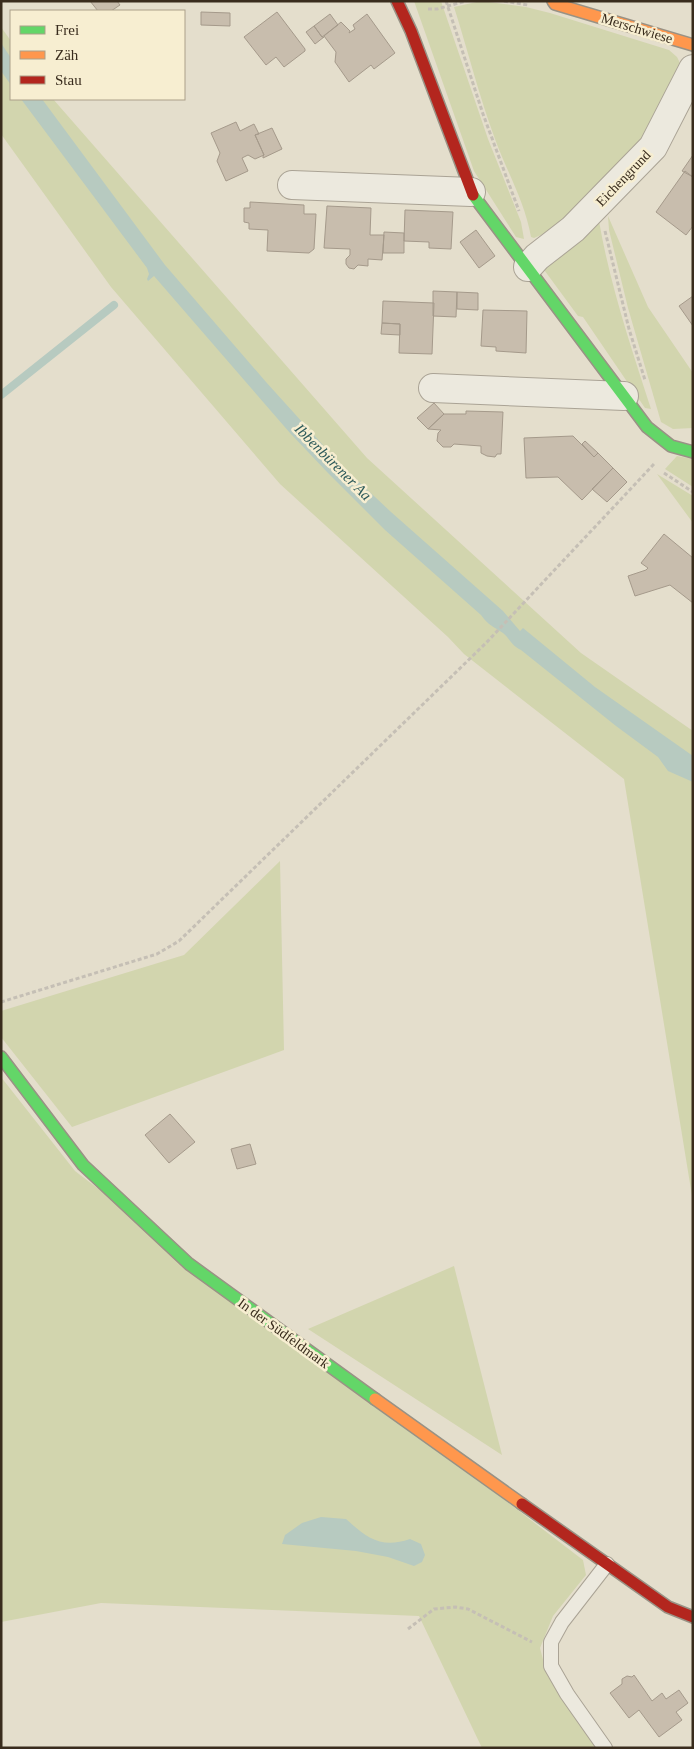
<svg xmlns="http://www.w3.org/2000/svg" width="694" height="1749" font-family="'Times New Roman',serif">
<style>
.green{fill:#d2d5ae}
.water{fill:#b7cac0}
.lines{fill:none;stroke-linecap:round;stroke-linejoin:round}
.stream{stroke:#b7cac0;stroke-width:8}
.building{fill:#c8bdad;stroke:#a59a8b}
.lane-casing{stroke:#aaa395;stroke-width:16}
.street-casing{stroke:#aaa395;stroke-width:30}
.fast-casing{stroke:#999285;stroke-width:14}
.slow-casing{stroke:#999285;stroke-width:14}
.jam-casing{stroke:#999285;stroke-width:14}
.path{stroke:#c5bfb5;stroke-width:3;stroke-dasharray:4 2.5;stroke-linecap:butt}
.lane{stroke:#ece9de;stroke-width:14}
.street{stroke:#ece9de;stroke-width:28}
.fast{stroke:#63d668;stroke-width:11}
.slow{stroke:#ff974d;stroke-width:11}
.jam{stroke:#b3261e;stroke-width:11}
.labels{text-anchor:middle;stroke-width:5;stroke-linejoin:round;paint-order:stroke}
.street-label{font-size:14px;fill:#392c1d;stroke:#f7eed1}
.water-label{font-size:15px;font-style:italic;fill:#2c5959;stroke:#f7eed1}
</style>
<rect width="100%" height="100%" fill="#e4decc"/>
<path class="green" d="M414,1h27l47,138 33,83 3,17 -8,-2 -42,-66z
M481,1l45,6 24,6 119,37 8,7 5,10 -41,79 -86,83 -21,9 -3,-1c-6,-35 -24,-65 -36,-98 -16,-43 -27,-88 -41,-132z
M1,27l10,14v58h42l314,359 214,195 112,78v471l-69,-423 -160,-125 -16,-17 -168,-153 -169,-197 -110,-153z
M608,216l40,91 45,66v55l-20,1 -12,-7 -33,-114 -19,-78z
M599,221c11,64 32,126 52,188l-6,-1 -62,-91 -5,-1 -36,-49z
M677,456l16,3v28l-28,-18z
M657,474l36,22v27z
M280,861l4,189 -212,77 -71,-90v-26l183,-56z
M1,1077l74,94 508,389 3,15 -33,41 -13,32 7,27 51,73h-116l-63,-132 -318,-13 -100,19z
M454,1266l48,189 -194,-126z"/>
<path class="water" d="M1,43l10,15v27l-10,-14z
M21,99h21l123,166 101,117 75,83 50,47 112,99 17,20 3,-3 72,59 98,69v26l-25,-11 -10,-14 -42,-31 -95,-76c-10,-5 -10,-10 -18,-17 -10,-7 -14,-7 -22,-18l-96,-85 -57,-57 -38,-40 -136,-157 -6,5 -1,-2 2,-5 -2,-6z
M321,1517l25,2c21,19 35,30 64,20l11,5 4,11 -3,7 -8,4 -26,-9 -32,-6 -74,-7 3,-9 17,-12z"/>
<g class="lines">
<path class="stream" d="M1,395l113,-90"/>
</g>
<path class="building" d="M90,1h27l3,4 -9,6h-13z
M201,12l29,1v13l-29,-1z
M277,12l28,37v2l-21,16 -8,-10 -10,8 -22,-28z
M330,14l8,11 -16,12 -8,-11z
M367,14l28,39 -21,16 -3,-4 -22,17 -14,-20 1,-10 -12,-16 17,-14 9,9 -1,2 6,-4 -2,-4z
M314,26l8,11h2l-9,7 -9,-12z
M236,122l4,9 14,-7 5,10 -4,1 9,20 -9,4 -7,-4 -6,3 6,13 -22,10 -9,-20 3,-8 -9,-20z
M272,128l10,21 -19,9v-2l1,-1 -9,-20z
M693,155v22l-11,-6z
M685,171l8,6v49l-7,9 -30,-23z
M250,202l54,3v9h12l-2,35 -5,4 -42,-2 1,-21 -19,-1v-6l-5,-1v-14h6z
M327,206l44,2 -1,27h14l-2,25 -14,-1v7l-10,-1 -4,4 -5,-1 -3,-4v-5l4,-4v-6l-26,-1z
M405,210l48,2 -2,37 -22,-1v-6l-25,-1z
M476,230l19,26 -16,12 -19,-26z
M384,232l20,1v20h-21z
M433,291l24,1 -1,25 -23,-1z
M457,292l21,1v17l-21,-1z
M693,296v30l-14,-20z
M383,301l51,2 -2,51 -33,-1 1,-29 -18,-1z
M483,310l44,1 -1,42 -30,-2v-4l-15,-1z
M382,323l18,1v11l-19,-1z
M434,403l10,11 -16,15 -11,-11z
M466,411l37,1 -2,42h-4l-2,3 -8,-1 -6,-3v-7l-27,-2 -3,3h-8l-6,-6 1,-8 3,-3 -13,-1 16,-15h22z
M573,436l21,21 4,-4 15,15 -31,32 -24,-23 -32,1 -2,-40z
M585,441l13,12 -4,4 -12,-13z
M613,468l14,14 -20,20 -15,-13z
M664,534l29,24v45l-23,-18 -35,11 -7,-20 18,-6 2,-2 -7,-5z
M170,1114l25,28 -26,21 -24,-28z
M250,1144l6,20 -19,5 -6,-20z
M634,1675l18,26 10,-8 4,6 13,-9 9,13 -12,9 6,8 -23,17 -20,-27 -10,8 -19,-25 12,-9v-5l5,-3 5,1z"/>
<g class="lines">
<g class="lane-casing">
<path id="lane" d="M605,1748l-38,-54 -16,-28v-24l11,-20 45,-58"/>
</g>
<g class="street-casing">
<path id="street" d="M292,185l179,7
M528,267l9,-10 36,-28 80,-82 40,-78
M433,388l191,8"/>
</g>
<g class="fast-casing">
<path id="fast" d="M473,195l174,232 24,19 22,6
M1,1057l82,108 106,99 186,135"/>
</g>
<g class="slow-casing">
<path id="slow" d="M553,1l2,3 138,41
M375,1399l147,105"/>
</g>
<g class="jam-casing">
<path id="jam" d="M397,1l14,30 62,164
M522,1504l146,103 25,10"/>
</g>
<path class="path" d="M446,1l37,113 36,97
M504,1l24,4
M428,9h9l29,-8
M605,231l24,98 16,51
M664,473l29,19
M1,1002l156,-48 22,-13 307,-298 168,-179
M408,1629l26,-20 21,-2 13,2 64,33"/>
<use href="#lane" class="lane"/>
<use href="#street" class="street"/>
<use href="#fast" class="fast"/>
<use href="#slow" class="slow"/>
<use href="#jam" class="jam"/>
</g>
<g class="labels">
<g class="street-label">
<text transform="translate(637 28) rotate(17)" y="5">Merschwiese</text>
<text transform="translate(623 178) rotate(-46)" y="5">Eichengrund</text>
<text transform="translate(284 1333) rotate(36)" y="5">In der Südfeldmark</text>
</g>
<g class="water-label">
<text transform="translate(333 462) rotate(45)" y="5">Ibbenbürener Aa</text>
</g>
</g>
<rect width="694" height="1749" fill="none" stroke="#392c1d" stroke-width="5"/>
<rect x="10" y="10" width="175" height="90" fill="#f7eed1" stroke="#aba089"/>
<rect x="20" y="26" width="25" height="8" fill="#63d668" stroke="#aba089"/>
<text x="55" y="35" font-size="15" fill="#392c1d">Frei</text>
<rect x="20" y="51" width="25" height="8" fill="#ff974d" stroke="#aba089"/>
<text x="55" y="60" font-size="15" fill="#392c1d">Zäh</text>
<rect x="20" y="76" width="25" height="8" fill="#b3261e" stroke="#aba089"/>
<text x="55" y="85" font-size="15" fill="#392c1d">Stau</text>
</svg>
